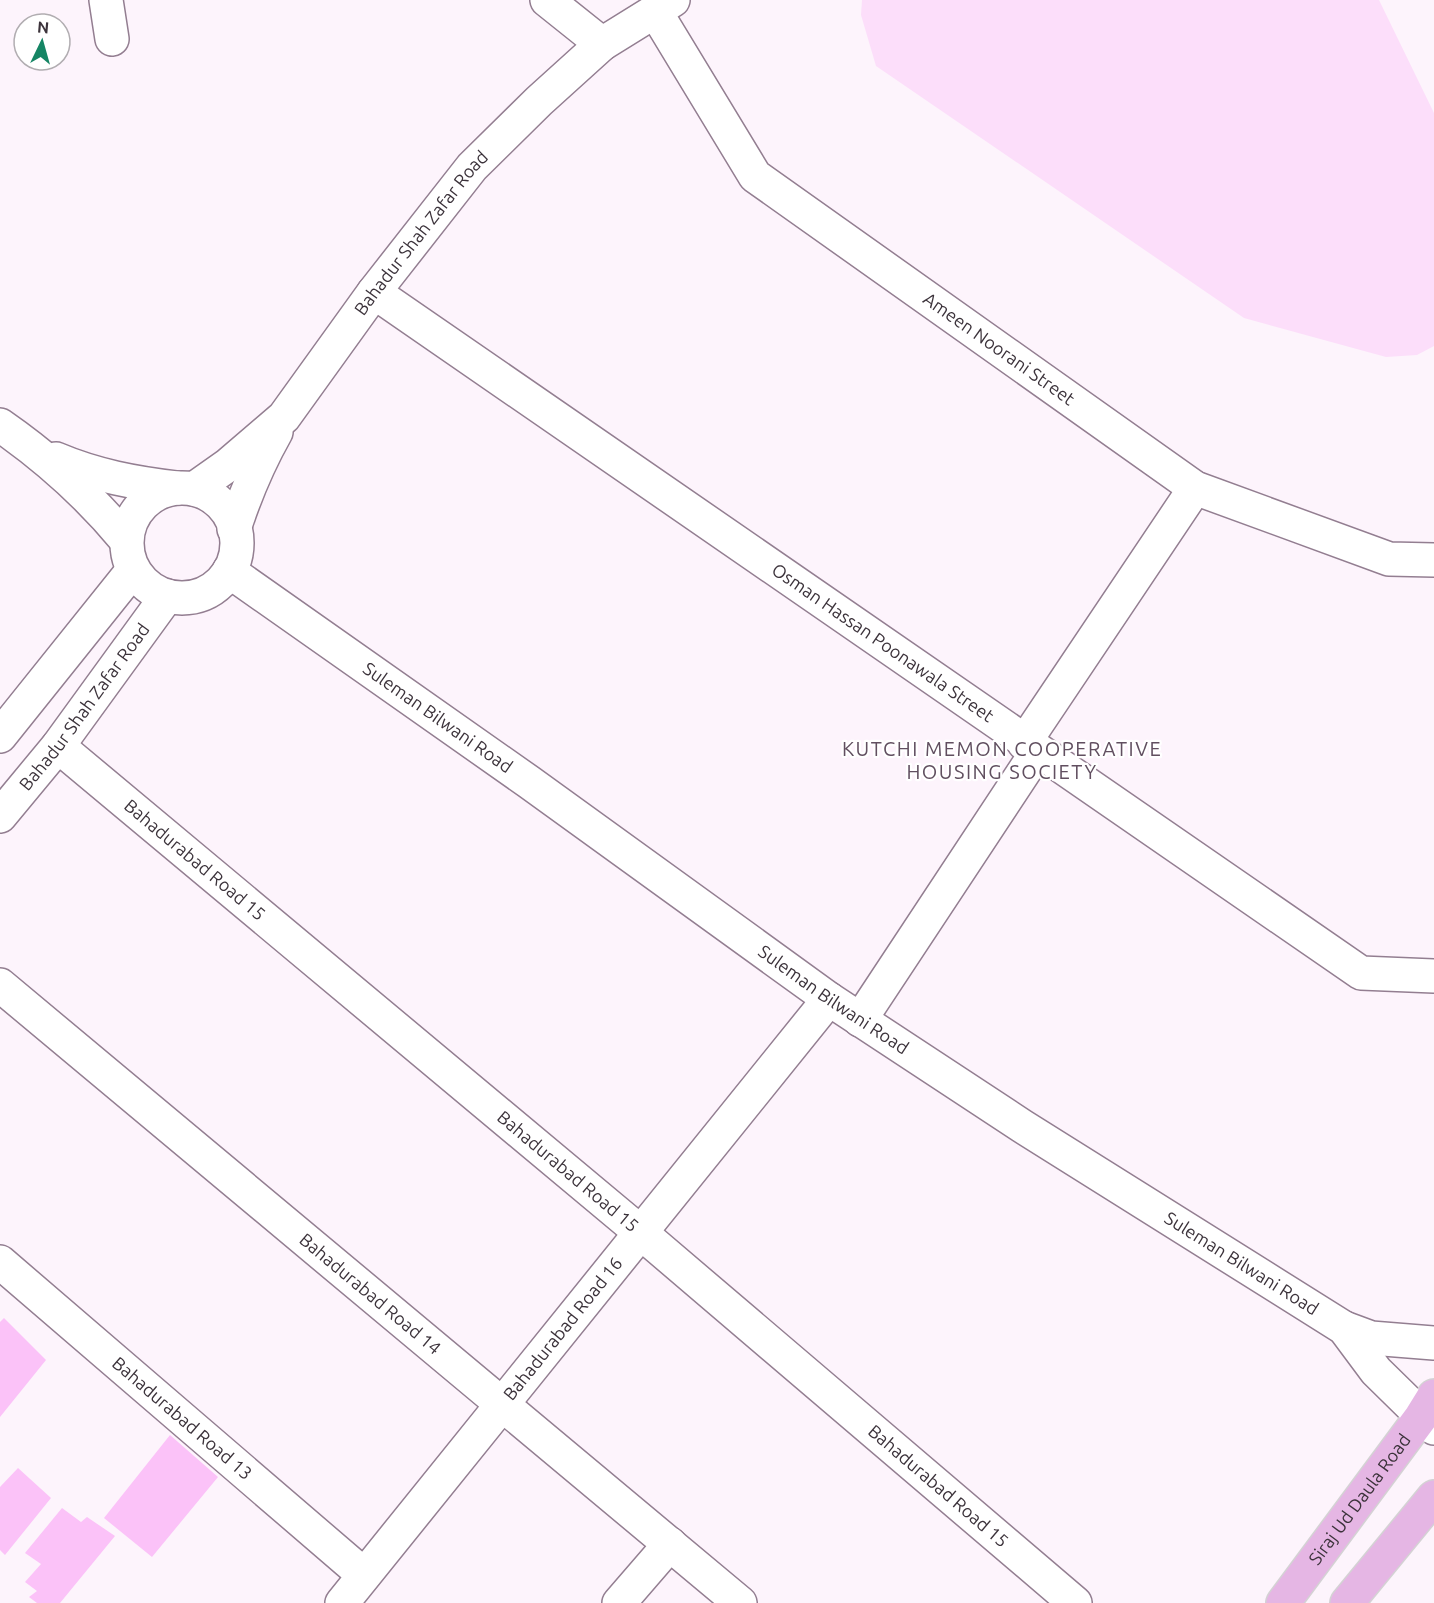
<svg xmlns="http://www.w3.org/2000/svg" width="1434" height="1603" font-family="Ubuntu,sans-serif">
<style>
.green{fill:#fcdefa}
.building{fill:#fbc2f8}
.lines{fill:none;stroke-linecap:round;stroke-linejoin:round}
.minor-casing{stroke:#937e91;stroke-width:36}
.major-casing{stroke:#d4d2d4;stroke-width:36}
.minor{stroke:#fff;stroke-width:33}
.major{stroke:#e5b6e4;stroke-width:33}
.labels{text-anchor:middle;stroke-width:4.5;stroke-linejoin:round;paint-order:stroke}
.street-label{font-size:18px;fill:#3c333b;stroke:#fff}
.neighbourhood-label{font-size:20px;letter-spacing:1.5px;fill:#614f60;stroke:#fff}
</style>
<rect width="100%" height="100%" fill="#fdf4fc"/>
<path class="green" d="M862,0h517l55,113v233l-17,9 -31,2 -142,-39 -368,-252 -15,-51z"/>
<path class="building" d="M4,1318l42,42 -46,57v-95z
M170,1435l48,42 -66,80 -48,-39z
M18,1468l33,30 -46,57 -5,-5v-63z
M62,1508l19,14 6,-5 28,19 -55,67h-23l-8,-6 8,-6 -12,-9 16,-18 -16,-11z"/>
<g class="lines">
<g class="minor-casing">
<g id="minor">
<path d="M106,0l6,39"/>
<path d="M547,0l55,44"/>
<path id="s1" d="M655,11l100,165 440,312 194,71 45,1"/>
<path id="s2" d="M374,292l987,681 73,3"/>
<path d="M0,425c49,34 88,69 126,115"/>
<path d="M56,459c40,17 79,24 121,29"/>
<circle cx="182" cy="543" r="55"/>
<path id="s3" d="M194,489l34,-24 56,-48 90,-125 98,-125 67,-66 63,-57 71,-44"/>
<path d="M234,529c11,-34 25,-67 42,-97"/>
<path id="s4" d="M229,571l300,211 300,217 193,127 322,202 32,43 58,57"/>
<path d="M0,736l133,-166"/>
<path d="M1024,743l171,-255"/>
<path id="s5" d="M58,746l582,486 435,371"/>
<path id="s6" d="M0,816l58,-70 109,-150"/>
<path id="s7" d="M0,985l740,618"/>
<path d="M860,1020l177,-268"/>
<path id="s8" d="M0,1262l364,313"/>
<path d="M1344,1328l27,10 63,5"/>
<path id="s9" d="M342,1603l487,-604"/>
<path d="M619,1603l51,-59"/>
</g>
</g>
<g class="major-casing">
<g id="major">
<path id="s10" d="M1283,1603l138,-186 13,-21"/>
<path d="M1347,1603l87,-106"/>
</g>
</g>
<use href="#minor" class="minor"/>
<use href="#major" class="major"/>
</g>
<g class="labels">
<g class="street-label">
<text dy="6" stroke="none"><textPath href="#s3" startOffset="345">Bahadur Shah Zafar Road</textPath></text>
<text dy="6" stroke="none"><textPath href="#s1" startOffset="492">Ameen Noorani Street</textPath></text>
<text dy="6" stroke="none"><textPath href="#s2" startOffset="618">Osman Hassan Poonawala Street</textPath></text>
<text dy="6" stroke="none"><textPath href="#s6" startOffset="138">Bahadur Shah Zafar Road</textPath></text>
<text dy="6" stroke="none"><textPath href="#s4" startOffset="255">Suleman Bilwani Road</textPath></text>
<text dy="6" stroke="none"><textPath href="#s5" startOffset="178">Bahadurabad Road 15</textPath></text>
<text dy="6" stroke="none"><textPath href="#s4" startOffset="741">Suleman Bilwani Road</textPath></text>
<text dy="6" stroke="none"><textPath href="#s5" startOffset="664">Bahadurabad Road 15</textPath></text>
<text dy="6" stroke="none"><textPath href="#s4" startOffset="1227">Suleman Bilwani Road</textPath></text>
<text dy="6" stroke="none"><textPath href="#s7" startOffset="482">Bahadurabad Road 14</textPath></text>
<text dy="6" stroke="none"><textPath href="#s9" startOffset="352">Bahadurabad Road 16</textPath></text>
<text dy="6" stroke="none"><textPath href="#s8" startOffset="240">Bahadurabad Road 13</textPath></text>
<text dy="6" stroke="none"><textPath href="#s5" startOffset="1150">Bahadurabad Road 15</textPath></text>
<text dy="6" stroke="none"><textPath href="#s10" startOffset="129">Siraj Ud Daula Road</textPath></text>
</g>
<g class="neighbourhood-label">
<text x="1002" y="756">KUTCHI MEMON COOPERATIVE<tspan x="1002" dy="23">HOUSING SOCIETY</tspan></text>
</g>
</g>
<g transform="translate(42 42) rotate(5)"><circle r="28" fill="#ffffff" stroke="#b1adb1" stroke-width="1.5"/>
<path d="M0-4.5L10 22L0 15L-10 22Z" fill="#158564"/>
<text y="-9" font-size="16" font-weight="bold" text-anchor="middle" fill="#3c333b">N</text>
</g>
</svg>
